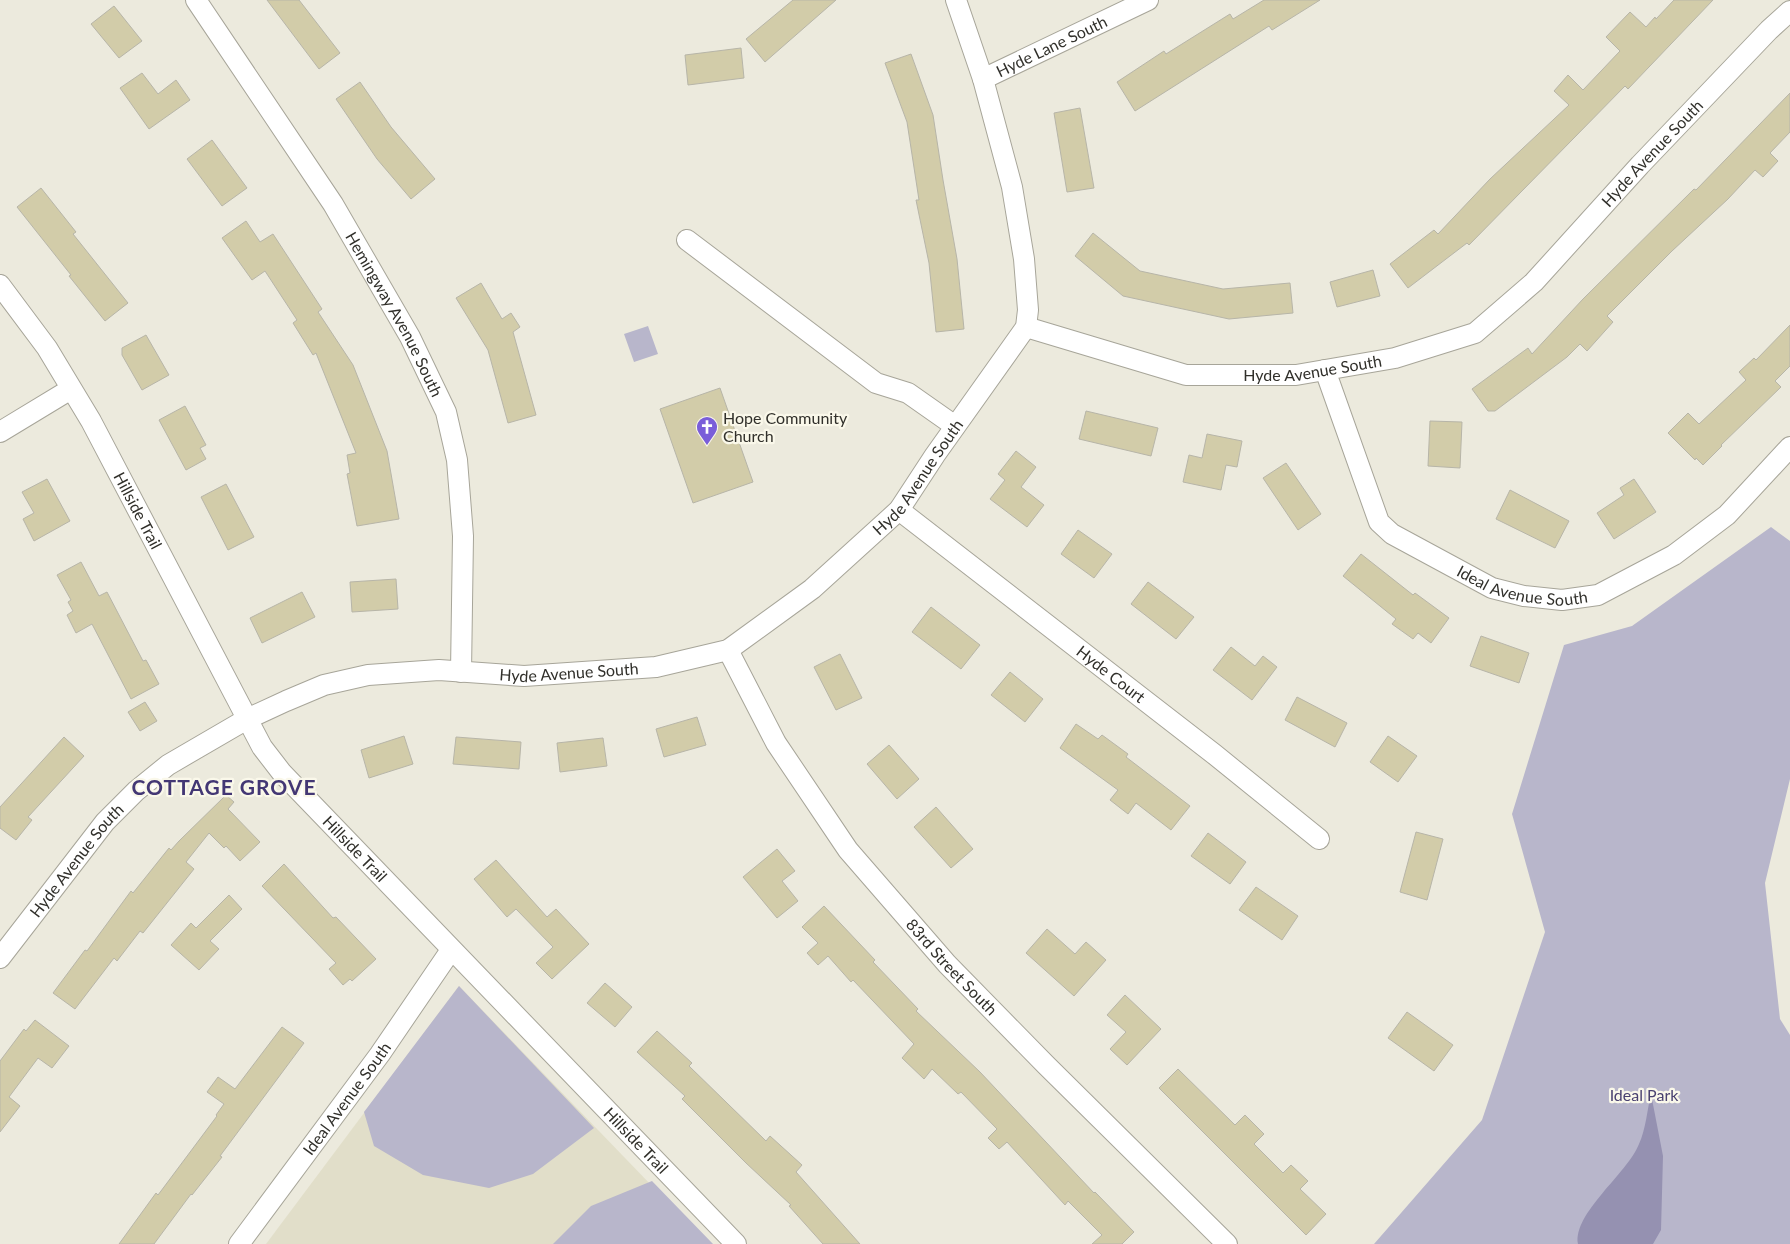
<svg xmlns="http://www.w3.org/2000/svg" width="1790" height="1244" font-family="Lato,sans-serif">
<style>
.built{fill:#e1dec9}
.green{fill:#b8b6cb}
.water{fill:#9591b1}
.building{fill:#d2cca9;stroke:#b7b5a8}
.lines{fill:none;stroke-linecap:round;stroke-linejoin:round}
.minor-casing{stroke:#a7a599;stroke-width:22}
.minor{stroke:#fff;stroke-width:20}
.labels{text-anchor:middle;stroke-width:4.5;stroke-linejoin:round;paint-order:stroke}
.street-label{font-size:16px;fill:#31302b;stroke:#faf8ea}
.poi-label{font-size:16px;fill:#31302b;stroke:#faf8ea;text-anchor:start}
.park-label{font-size:16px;fill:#494170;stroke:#faf8ea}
.district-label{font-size:21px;font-weight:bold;letter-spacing:1px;fill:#433774;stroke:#faf8ea}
</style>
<rect width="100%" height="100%" fill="#eceadd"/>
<path class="built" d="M459,986l249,258h-442z"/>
<path class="green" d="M648,326l10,28 -24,8 -10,-28z
M1771,527l19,14v238l-25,104 15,136 10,16v209h-416l108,-124 63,-188 -33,-118 52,-169 68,-19z
M459,986l135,142 -61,46 -44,14 -66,-13 -49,-29 -10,-34z
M652,1181l61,63h-160l38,-38z"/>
<path class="water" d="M1651,1094l12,62 -2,74 -8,14h-75c-5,-31 49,-70 61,-100 7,-15 8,-34 12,-50z"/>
<path class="building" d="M267,0h32l41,53 -21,16z
M793,0h43l-71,62 -19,-23z
M1264,0h56l-48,30 -3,-4 -134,85 -18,-29 47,-31 2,3 64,-40 3,5z
M1674,0h39l-85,89 -3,-3 -156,159 -2,-2 -59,45 -18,-24 44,-34 4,4 52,-55 79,-74 -15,-14 14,-16 15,15 37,-39 -14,-14 24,-25 16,15 9,-10 1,2z
M114,6l28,35 -23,17 -28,-34z
M741,48l3,30 -56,7 -3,-30z
M911,54l22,61 10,65 14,79 7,70 -28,3 -7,-69 -13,-63h3l-12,-78 -22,-59z
M142,73l16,21 18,-14 14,20 -41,29 -29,-41z
M360,82l31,45 44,52 -24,20 -34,-40 -41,-60z
M1790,93v39l-20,21 8,8 -15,16 -8,-7 -27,29 -56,52 -65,65 6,6 -26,29 -7,-7 -13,13 -72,54h-7l-16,-22 56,-41 4,6 51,-55 111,-110 2,1z
M1080,108l14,80 -27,4 -13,-79z
M212,140l35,48 -25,18 -35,-47z
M41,188l35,44 -3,2 55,69 -23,18 -36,-45 2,-1 -54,-68z
M246,221l14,21 13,-8 49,75 -4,3 35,53 34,86 12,68 -42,7 -10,-52 3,-1 -3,-18 9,-2 -40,-100 -3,2 -20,-32 4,-3 -32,-49 -13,9 -30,-42z
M1093,233l47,38 83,18 67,-6 3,30 -64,6 -106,-23 -48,-40z
M1373,270l7,26 -43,11 -7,-25z
M481,283l21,36 9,-6 9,14 -7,5 23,83 -28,8 -20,-73 -32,-52z
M1790,325v41l-15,15 6,6 -60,58 1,1 -19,19 -7,-7 -1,2 -27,-27 20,-20 11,11 47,-44 -7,-8 15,-14 2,2z
M146,335l23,40 -27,15 -20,-35v-7z
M720,388l33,94 -60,21 -33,-94z
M185,406l21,39 -6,3 6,11 -20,11 -27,-50z
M1086,411l72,17 -7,28 -72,-17z
M1430,421l32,1 -2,46 -32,-2z
M1207,434l35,7 -5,26 -11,-2 -5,25 -38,-8 6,-27 13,3z
M1016,451l20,16 -15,20 23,18 -17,22 -37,-28 15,-19 -7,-6z
M1286,463l35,51 -23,16 -35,-52z
M47,479l23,42 -36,20 -11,-22 11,-6 -12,-21z
M1634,479l22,33 -42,27 -17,-26 27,-18 -4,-7z
M226,484l28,53 -26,13 -27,-53z
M1510,490l59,31 -14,27 -59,-29z
M1078,530l34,24 -18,24 -33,-24z
M1361,554l52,41 2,-2 34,25 -18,25 -13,-10 -5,6 -21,-15 4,-5 -53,-43z
M81,562l18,34 8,-4 36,69 3,-1 13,24 -28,15 -39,-75 -16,9 -9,-18 6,-4 -5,-9 3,-2 -14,-25z
M396,579l2,30 -46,3 -2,-30z
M1148,582l46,35 -18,22 -45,-35z
M302,592l13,25 -53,26 -12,-25z
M931,607l49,38 -19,24 -49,-37z
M1481,636l48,17 -10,30 -49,-17z
M1231,647l24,19 8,-10 14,11 -25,33 -39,-30z
M840,654l22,44 -26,12 -22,-43z
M1010,672l33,27 -18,23 -34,-27z
M1297,697l50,26 -12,24 -50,-27z
M145,702l12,19 -17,10 -12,-19z
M697,717l9,28 -42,12 -8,-28z
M1076,724l22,15 4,-4 26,19 -2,3 64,49 -19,24 -35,-27 -8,11 -18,-14 8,-10 -58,-42z
M404,736l9,28 -44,14 -8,-28z
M1388,736l29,20 -19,26 -28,-20z
M64,737l20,19 -56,61 4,3 -16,20 -16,-12v-21z
M456,737l65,5 -2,27 -66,-5z
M603,738l4,28 -47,6 -3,-29z
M889,745l30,34 -22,20 -30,-35z
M226,795l8,7 -6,7 32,33 -20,19 -14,-15 -2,2 -15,-15 -23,29 8,7 -51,64 -3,-2 -23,30 -3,-3 -39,51 -22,-16 32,-43 2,1 44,-60 2,2 36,-45 2,2 8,-9z
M936,807l37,42 -22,19 -37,-41z
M1416,832l27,7 -16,61 -27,-8z
M1208,833l38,29 -16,22 -39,-28z
M777,849l18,22 -13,10 16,20 -21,17 -34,-41z
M496,860l51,57 9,-8 33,35 -37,35 -16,-16 17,-16 -37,-38 -9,8 -33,-38z
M284,864l49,54 3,-1 40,42 -24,22 -2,-2 -7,6 -14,-16 7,-6 -74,-77z
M1256,887l42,29 -16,24 -43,-30z
M229,895l13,14 -32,32 9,8 -20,21 -28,-25 20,-22 5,5z
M824,906l51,54 -2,2 45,47 -2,2 64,61 114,121 1,-1 39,40 -12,12h-30l10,-9 -34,-34 -3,4 -58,-63 -8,7 -11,-11 9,-9 -36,-37 -3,2 -26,-25 -8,10 -22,-21 12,-14 -61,-64 -2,2 -23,-26 -10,9 -11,-12 11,-10 -16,-16z
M1047,929l28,25 11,-12 20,18 -32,36 -48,-43z
M605,983l27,24 -17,20 -28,-24z
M1125,995l36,34 -34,36 -17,-16 16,-17 -19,-17z
M1407,1012l46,33 -19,26 -46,-33z
M35,1020l34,26 -17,22 -14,-10 -29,39 11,9 -20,26v-71l24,-32 2,2z
M282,1027l22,16 -84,113 2,1 -30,38 -1,-1 -37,50h-35l37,-51 2,2 59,-79 -1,-1 8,-11 -17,-12 11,-15 17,12z
M657,1031l35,32 -3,3 77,75 4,-5 32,29 -6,7 64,72h-37l-34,-38 2,-1 -45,-42 -64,-64 3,-3 -48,-44z
M1178,1069l57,56 10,-10 19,19 -10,10 29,29 8,-8 17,16 -8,8 26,25 -20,21 -147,-147z"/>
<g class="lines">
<g class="minor-casing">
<g id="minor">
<path id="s1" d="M196,0l137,204 77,133 36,75 11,48 6,76 -2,136"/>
<path id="s2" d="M983,79l165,-79"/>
<path d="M687,240l189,143 32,10 47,33"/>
<path id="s3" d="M0,285l47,63 44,73 171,326 20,26 454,471"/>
<path id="s4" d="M1026,327l160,48h110l99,-17 80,-25 59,-51 106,-117 129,-135 21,-19"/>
<path id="s5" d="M1325,370l54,152 13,12 100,54 32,8 38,4 36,-5 76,-40 53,-40 63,-68"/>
<path d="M0,432l71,-43"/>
<path id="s6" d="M899,510l315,244 105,85"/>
<path id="s7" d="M728,650l48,93 72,107 99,114 99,101 181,179"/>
<path id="s8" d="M0,958l105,-136 31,-31 32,-26 79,-46 39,-18 38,-16 44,-10 71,-5 85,6 132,-9 72,-17 84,-61 87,-79 36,-55 91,-128 2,-17 -4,-51 -12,-72 -29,-108 -27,-79"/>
<path id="s9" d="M239,1244l141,-190 71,-104"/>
</g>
</g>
<use href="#minor" class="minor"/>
</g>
<defs>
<g id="church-pin" transform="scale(1.125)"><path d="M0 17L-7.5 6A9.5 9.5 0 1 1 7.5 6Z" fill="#7a5ed9" stroke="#faf8ea"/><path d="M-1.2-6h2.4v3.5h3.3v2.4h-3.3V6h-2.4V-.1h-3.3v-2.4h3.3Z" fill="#fff"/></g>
</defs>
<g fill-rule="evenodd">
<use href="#church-pin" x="707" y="427"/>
</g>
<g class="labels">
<g class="street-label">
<text dy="6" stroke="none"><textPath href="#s2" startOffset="76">Hyde Lane South</textPath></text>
<text dy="6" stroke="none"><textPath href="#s4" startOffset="714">Hyde Avenue South</textPath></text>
<text dy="6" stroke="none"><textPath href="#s1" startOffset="372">Hemingway Avenue South</textPath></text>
<text dy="6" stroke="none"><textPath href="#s4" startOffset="294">Hyde Avenue South</textPath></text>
<text dy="6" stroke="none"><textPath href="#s8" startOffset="1099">Hyde Avenue South</textPath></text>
<text dy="6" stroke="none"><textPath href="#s3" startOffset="265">Hillside Trail</textPath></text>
<text dy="6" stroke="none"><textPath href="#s5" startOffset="322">Ideal Avenue South</textPath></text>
<text dy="6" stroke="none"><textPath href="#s8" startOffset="679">Hyde Avenue South</textPath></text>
<text dy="6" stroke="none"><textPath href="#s6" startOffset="268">Hyde Court</textPath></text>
<text dy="6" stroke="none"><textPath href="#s3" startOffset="670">Hillside Trail</textPath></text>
<text dy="6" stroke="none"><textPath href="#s8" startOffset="124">Hyde Avenue South</textPath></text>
<text dy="6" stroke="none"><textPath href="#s7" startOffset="390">83rd Street South</textPath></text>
<text dy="6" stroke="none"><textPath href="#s9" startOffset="181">Ideal Avenue South</textPath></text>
<text dy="6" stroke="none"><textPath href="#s3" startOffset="1075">Hillside Trail</textPath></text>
</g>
<g class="poi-label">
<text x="723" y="424">Hope Community<tspan x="723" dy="18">Church</tspan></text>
</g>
<g class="park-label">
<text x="1644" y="1101">Ideal Park</text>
</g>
<g class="district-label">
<text x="224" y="795">COTTAGE GROVE</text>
</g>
</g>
</svg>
